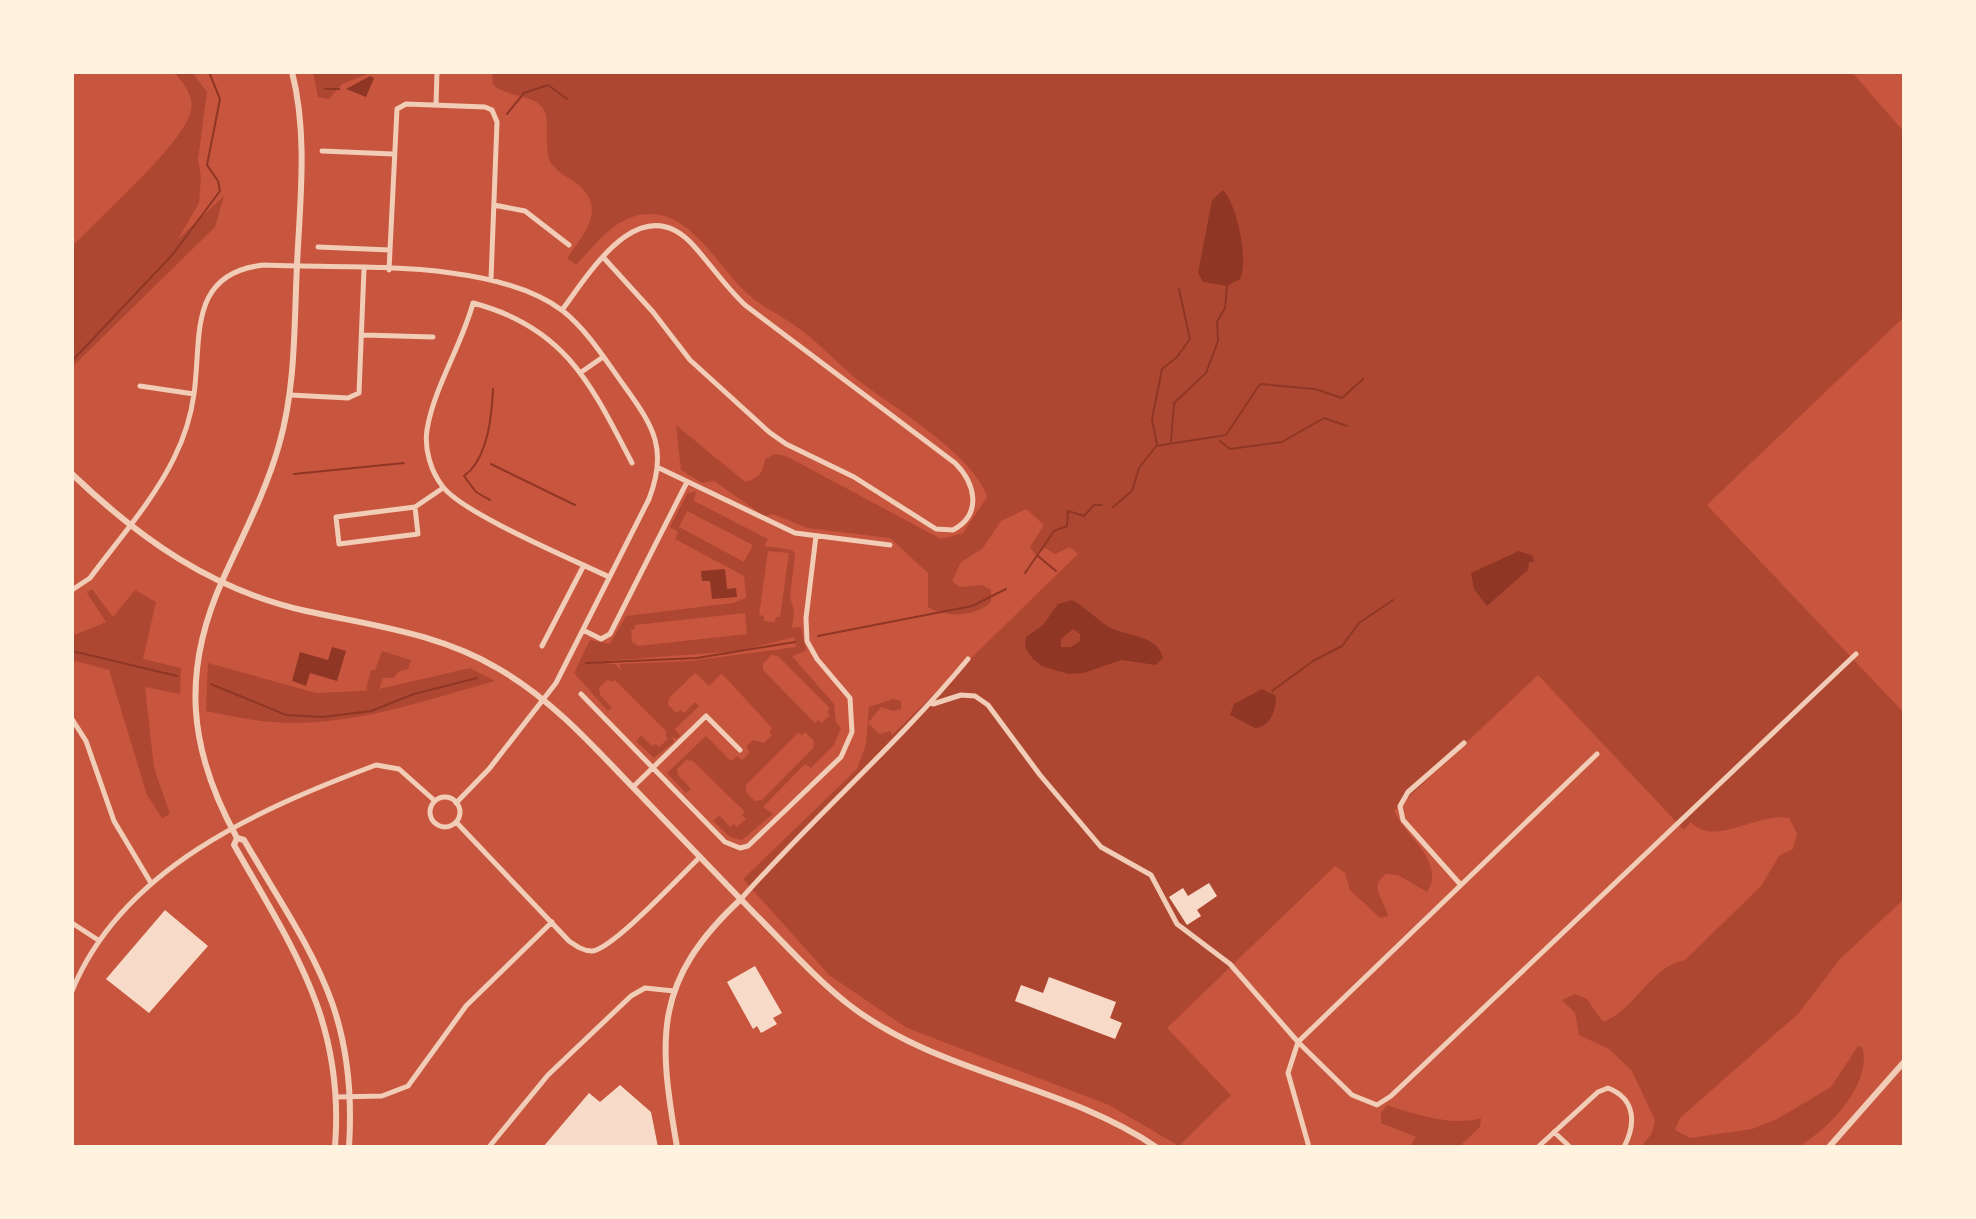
<svg xmlns="http://www.w3.org/2000/svg" width="1976" height="1219" font-family="Ubuntu,sans-serif">
<style>
.green{fill:#ae4732;fill-rule:evenodd}
.water{fill:#8f3625;fill-rule:evenodd}
.lines{fill:none;stroke-linecap:round;stroke-linejoin:round}
.stream{stroke:#8f3625;stroke-width:2}
.building{fill:#f7dbc8}
.minor{stroke:#f1ccb7;stroke-width:5}
.tertiary{stroke:#f1ccb7;stroke-width:6}
</style>
<rect width="100%" height="100%" fill="#c8553d"/>
<path class="green" d="M174,72h18l15,20 -9,67 3,18 -2,26 -21,36 46,-43 -9,31 -143,140v-120c25,-28 114,-105 119,-137 3,-15 -8,-27 -17,-38z
M313,72h59l-30,12 -13,15 -11,-2z
M492,72h1360l52,60v185l-197,188 197,208v186l-64,60 -42,55 -118,104 -5,12 15,8 62,-9 25,-10 54,-32 27,-41 4,1c12,35 -35,85 -65,100h-156l11,-14 3,-13 -23,-49 -23,-22 -30,-14 -4,-22 -13,-13 13,-6 12,5 16,23c32,-12 49,-57 82,-62l76,-74 18,-30 14,-7 4,-15 -8,-16c-32,-6 -75,30 -98,4l-7,8 -146,-155 -144,136c11,25 53,52 33,81l-29,-17 -12,-1c-18,13 -2,25 2,42l-8,2 -30,-28 -5,-17 -10,-7 -168,162 64,67 -52,51 -70,-41 -202,-77 -78,-53 -86,-96 114,-110 9,-25 3,-37 24,-8 8,2v8l-8,2 -12,-4 -13,16 12,11 10,-3 2,4 186,-181 -8,-7 -15,7 -10,-6 -9,8 -6,-9 14,-22 -18,-16 -25,12 -19,28 -21,13 -9,19 8,6 22,-2 9,5v12c-16,15 -45,16 -63,5v-34l-38,-35 -83,-10 -34,-14 -9,2 -50,-35 -12,2 -21,-13 -5,-45 69,57c14,-4 18,-9 20,-23l10,-5 11,2 155,83 22,-6 24,-36c-14,-44 -97,-91 -133,-120 -20,-17 -38,-37 -60,-52 -14,-10 -32,-18 -45,-30 -26,-22 -53,-74 -89,-80 -39,-7 -61,26 -84,50l-9,-7c19,-26 41,-51 8,-76 -10,-6 -18,-11 -25,-20 -5,-15 -2,-30 -4,-46 -4,-23 -37,-17 -53,-31z
M696,491l-2,10 74,38 -4,7 28,4 3,4 -5,43 4,14 -2,17 9,-1 5,24 -14,5 42,48 2,18 5,6 -7,17 -23,23 -6,-4 -42,43 10,7 -31,26 -12,-3 -17,-16 6,-6 11,12 4,-3 3,3 9,-8 -4,-4 3,-3 -52,-51 -7,-1 -9,9 1,6 13,14 -5,4 -19,-20 39,-37 25,25 6,-5 5,4 8,-8 -4,-5 7,-7 11,3 8,-8 -3,-3 3,-4 -47,-51 -4,-3 -12,12 -14,-13 -26,25 -1,7 9,8 3,-3 4,3 11,-11 4,4 -24,23 5,7 -3,3 -5,-2 2,5 -20,16 -18,-17 5,-6 11,11 4,-2 3,3 9,-8 -3,-4 2,-3 -52,-52 -4,2 -3,-3 -9,9 1,7 12,13 -4,3 -34,-38 16,-33 20,4 16,-28 107,-13 13,-5 -2,-22 -69,-37 3,-7 -8,-5 17,-33zM687,511l66,34 -9,17 -65,-35zM768,551l21,2 -9,64h-4l-1,5 -11,-1v-5l-5,-1zM745,613l2,21 -109,12 -6,-4 -1,-12 4,-1v-4zM794,637l2,10 -107,14 -70,3 3,7 -7,-7 -25,-2 150,-11zM771,655l7,1 52,52 -3,4 3,3 -8,8 -4,-3 -3,3 -52,-53v-6zM805,732l9,9 -1,7 -51,52 -7,1 -9,-9v-7l52,-52 4,2z
M92,589l21,28 22,-27 21,12 -13,57 38,9 -1,26 -35,-7 9,81 16,46 -8,4 -15,-23 -38,-125 -37,-10v-24l34,-14 -19,-29z
M382,651l29,9 -3,9 -10,3 -4,6h-11l-4,11 91,-21 25,13c-73,20 -146,47 -222,41 -22,-1 -45,-7 -67,-11l2,-48 108,30 46,-2 7,-1 -3,-1 5,-19h4z
M1387,1105c25,9 69,22 94,13l-1,9 -18,17 2,3h-54l6,-10 -35,-14v-10z"/>
<path class="water" d="M370,76l4,2 -8,19 -20,-8z
M1223,190c14,14 26,71 17,89l-13,7 -24,-4 -5,-9 14,-73z
M1519,551l14,5 1,6h-5l-1,8 -41,36 -13,-17 -3,-16z
M725,569l2,20 9,-1 1,9 -25,2 -2,-18h-8l-1,-10z
M1072,600c14,7 24,19 37,27 18,10 48,7 54,31l-7,7 -35,-5 -37,13 -16,1 -26,-8 -9,-7 -8,-12 1,-10 17,-12 15,-21zM1073,629l7,5v7l-9,6h-10v-8z
M332,647l14,4 -9,30 -27,-8 -4,13 -14,-5 8,-29 28,8z
M1262,689l14,7c0,14 -5,31 -21,32l-25,-13 4,-11z"/>
<g class="lines">
<path class="stream" d="M325,89h14
M507,114l17,-21 24,-8 19,14
M72,361l101,-107 47,-63 -2,-10 -11,-16 13,-66 -11,-27
M1171,441l3,-38 32,-30 12,-32 -1,-19 8,-14 2,-22
M1220,441l10,8 52,-7 42,-24 23,8
M1156,446l70,-11 34,-51 55,5 27,9 21,-19
M491,464l84,41
M294,474l110,-11
M490,500l-14,-8 -12,-16c24,-17 28,-60 29,-87
M1113,507l19,-16 7,-23 18,-23 -5,-26 10,-50 15,-12 13,-18 -11,-50
M1038,556l18,15
M1025,573l29,-42 13,-5 1,-15 16,5 10,-11h8
M818,636l154,-30 34,-17
M72,651l105,25
M586,663l111,-5 98,-16
M211,684l75,31 37,2 48,-6 43,-17 63,-16
M1272,691l41,-30 29,-15 17,-23 34,-23"/>
</g>
<path class="building" d="M1209,883l8,13 -20,14 4,6 -14,9 -18,-28 14,-9 5,8z
M165,910l43,36 -59,67 -43,-34z
M755,966l27,47 -9,5 4,6 -16,9 -4,-7 -4,3 -26,-47z
M1049,977l67,25 -6,16 12,5 -7,16 -100,-38 6,-16 22,8z
M620,1085l31,27 7,35h-115l46,-54 11,9z"/>
<g class="lines">
<path class="minor" d="M436,105l1,-33
M322,151l71,3
M494,205l31,6 44,34
M318,247l72,3
M389,270l8,-161 9,-5 79,3 7,3 5,12 -6,157
M562,310c27,-36 78,-123 131,-65 18,20 32,41 52,60l210,158c20,20 28,51 -2,67l-17,-1 -82,-52 -68,-33 -17,-12 -79,-72 -37,-48 -50,-55
M363,335l70,2
M580,373l23,-16
M140,386l54,8
M290,395l58,3 11,-5 5,-124
M659,468l136,65 95,12
M415,507l3,27 -79,10 -3,-27 79,-10 28,-19
M609,577c-35,-17 -145,-63 -166,-90 -12,-15 -19,-38 -16,-57 7,-43 35,-85 46,-127 92,24 118,81 159,160
M72,590l18,-12c28,-38 63,-77 84,-120 10,-20 17,-42 20,-64 8,-56 -7,-121 70,-129 86,4 229,-7 299,46 25,20 43,50 62,76 29,40 43,63 24,112l-93,184 -67,86 -33,34
M583,630l18,9 9,-5 77,-152
M542,646l42,-81
M581,694l144,148 15,6 8,-2 93,-89 11,-25 -2,-34 -33,-39 -10,-18 -1,-23 10,-82
M933,704l28,-9 14,1 13,9 52,70 61,72 50,28 26,49 53,40 68,78 54,53 25,10 14,-9 465,-442
M72,719l14,22 28,80 37,62
M633,787l73,-71 34,34
M430 812a15 15 0 1 1 30 0a15 15 0 1 1-30 0Z
M456,822l113,119c7,5 14,10 23,10 21,-2 89,-76 108,-94
M1460,884l-57,-64 -3,-14 8,-14 56,-49
M741,899c73,-83 157,-155 227,-240
M72,923l26,17
M72,991c50,-123 187,-182 304,-226l23,4 36,32
M336,1097l46,-1 26,-10 58,-80 86,-84
M1554,1132l16,15
M489,1147l59,-72 83,-79 14,-8 29,3
M1309,1147l-21,-74 10,-31 299,-288
M1538,1147l60,-55 10,-4c28,11 28,36 16,59"/>
<path class="tertiary" d="M292,72c16,62 8,129 5,193 -3,60 -1,121 -18,180 -13,46 -36,90 -56,134 -42,93 -35,170 14,259l7,2c66,113 114,168 105,307
M72,474c68,65 140,116 234,137 68,15 132,22 193,58 48,28 85,67 123,107 44,46 88,91 132,137 31,31 60,64 94,91 91,71 214,79 308,143
M237,838l-3,7c59,104 111,176 101,302
M677,1147c-19,-110 -24,-166 64,-248
M1829,1147l75,-85"/>
</g>
<rect width="1976" height="1219" fill="none" stroke="#fff3e0" stroke-width="148"/>
</svg>
